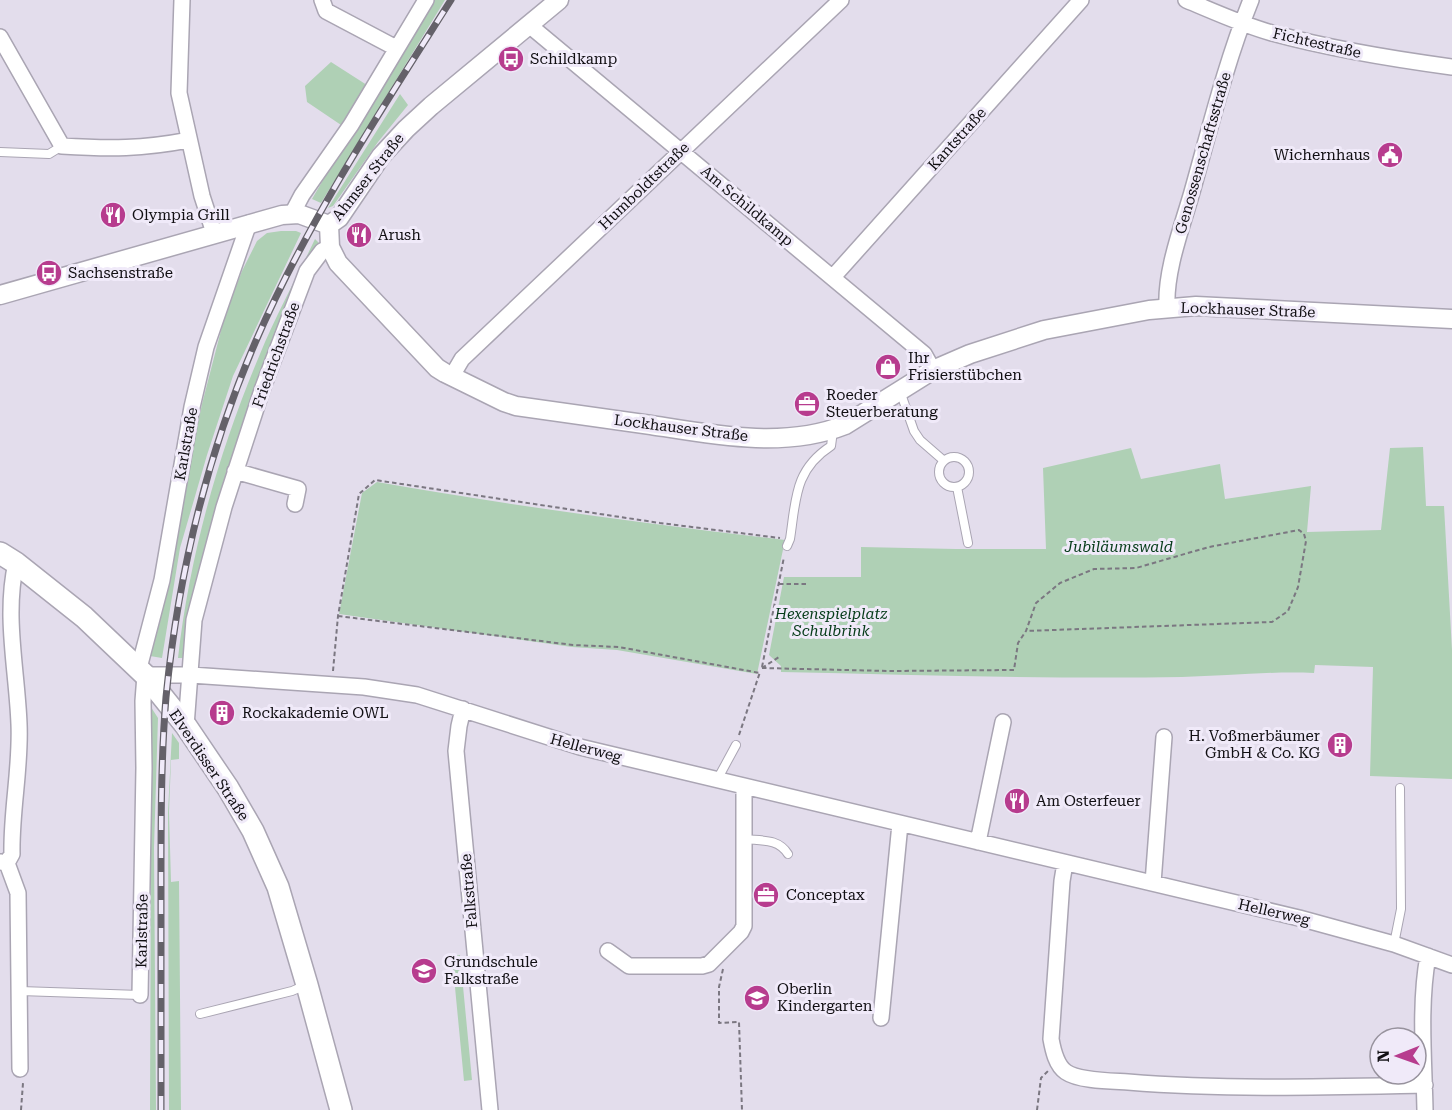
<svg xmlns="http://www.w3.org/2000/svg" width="1452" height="1110" font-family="'Roboto Serif',serif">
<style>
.green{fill:#afd0b5}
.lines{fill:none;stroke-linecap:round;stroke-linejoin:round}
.service-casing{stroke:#aaa5b3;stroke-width:10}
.minor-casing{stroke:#aaa5b3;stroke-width:18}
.tertiary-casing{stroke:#aaa5b3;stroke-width:21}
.secondary-casing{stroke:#aaa5b3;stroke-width:24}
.path{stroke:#7b7781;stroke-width:2;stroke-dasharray:4.5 3;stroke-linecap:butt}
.service{stroke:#fff;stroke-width:8}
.minor{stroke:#fff;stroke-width:15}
.tertiary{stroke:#fff;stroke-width:18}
.secondary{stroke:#fff;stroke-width:21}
.rail-casing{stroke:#646169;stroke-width:7}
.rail{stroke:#f0eaf9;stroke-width:4.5;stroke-dasharray:14;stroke-linecap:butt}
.labels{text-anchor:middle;stroke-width:6;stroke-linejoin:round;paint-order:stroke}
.street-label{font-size:15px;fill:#110f13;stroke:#f0eaf9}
.poi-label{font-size:15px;fill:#110f13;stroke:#f0eaf9;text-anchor:start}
.park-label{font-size:15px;font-style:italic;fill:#063c19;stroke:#f0eaf9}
</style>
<rect width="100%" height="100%" fill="#e3ddec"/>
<path class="green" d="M434,0h11l-124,203 -9,-4 39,-67z
M331,62l39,25 -26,40 -37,-25 -2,-16z
M400,94l8,11 -30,37 -45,64 -5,2z
M281,231h15l5,2 -68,143 -26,79 -27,93 -18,110 -12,-2 52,-252 23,-89 17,-44 15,-30 10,-8z
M315,239l4,4 -22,43 -111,372h-8c12,-105 41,-207 82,-304 16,-39 37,-77 55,-115z
M1423,447l3,59h18l8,144v129l-82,-3 3,-109 -58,-2 -1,8c-44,-2 -88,3 -132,4 -133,2 -267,-2 -401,-5v-6l-12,-11 15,-78h77v-30l95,2h90l-3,-81 88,-20 10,31 79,-15 5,35 86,-13 -4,46 74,-2 9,-82z
M377,482c136,24 271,42 408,58l-28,134 -140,-24 -45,-3 -233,-33 23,-121z
M149,704l9,14 -4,130 2,262h-6l1,-267z
M172,733l7,10v16l-8,1 -2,52 2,70 8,-1 2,229h-12l-1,-298z
M460,955l12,125 -8,1 -12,-125z"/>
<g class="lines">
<g class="service-casing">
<path id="service" d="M0,152l49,2 13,-8
M900,391l14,40 6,9 23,20
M939 472a15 15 0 1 1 30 0a15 15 0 1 1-30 0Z
M957,487l11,56
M787,546l3,-7c6,-39 4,-69 41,-93l2,-15
M717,780l19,-35
M744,839c17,2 34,-1 44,15
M1394,944l7,-35 -1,-121
M20,991l120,4
M200,1014l92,-23 14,-6"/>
</g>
<g class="minor-casing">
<path id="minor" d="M182,0l-3,93 23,103 12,37
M322,0l4,11 70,37
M1186,0c29,12 57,25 86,33 59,16 120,26 180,34
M529,25l395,329 9,16
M0,37l62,109c48,3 80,3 127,-6
M292,214l10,-19 49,-70 75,-125
M833,277l248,-277
M1167,308c-2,-37 15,-81 25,-116 18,-64 34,-130 59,-192
M452,376l10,-17 379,-359
M235,471l63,18 -3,15
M139,668l23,-88 30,-173 14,-60 43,-124
M463,709l-4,17 -3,25 34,359
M186,726l8,-106 30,-113 38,-117 45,-119 15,-20 8,-4
M978,842l25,-120
M0,862l7,1 11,30 2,176
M7,863l5,-9c-1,-43 9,-87 7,-130 -2,-54 -15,-108 -3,-161
M1065,863l-3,18 -11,158c2,11 5,26 15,33 13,9 46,9 62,10 99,8 198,5 297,3
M1153,883l11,-146
M608,951l21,15h73l7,-2 32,-32 3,-6v-140
M140,995l4,-227 -1,-67 2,-26h46l173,12 53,8 163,52 719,171 95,26 58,21
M881,1018l19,-194
M1425,1110c-1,-50 -6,-106 3,-154"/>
</g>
<g class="tertiary-casing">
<path id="tertiary" d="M329,225l1,22 8,16 99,105 8,5 59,29 12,4c45,6 90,13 135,19 63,10 133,24 194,0l88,-55 37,-16 74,-24 105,-20 47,-4 256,13
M0,295l282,-80 17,-1 30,11 10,-7 42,-62 25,-27 25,-23 128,-106"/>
</g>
<g class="secondary-casing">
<path id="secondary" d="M0,553l16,10 68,54 61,58 41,51 42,62 25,43 25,56 29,98 34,125"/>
</g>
<path class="path" d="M779,584h27
M338,616l235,29 46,2 141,26
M762,667l22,-110
M762,668l127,3 125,-1 4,-27 8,-12 10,-28 24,-20 34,-14 42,-1 73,-21 90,-17 5,4 2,7 -8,46 -10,24 -16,11 -246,9
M762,668l17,-11
M333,671l5,-55 21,-122 16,-14 285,43 120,15
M739,735l21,-63
M723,969l-4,18v36l20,-1 3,88
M21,1110l2,-27
M1037,1110l4,-32 7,-7"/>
<use href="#service" class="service"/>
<use href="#minor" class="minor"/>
<use href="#tertiary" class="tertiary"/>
<use href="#secondary" class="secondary"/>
<g class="rail-casing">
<path id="rail" d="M161,1110c0,-77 0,-153 0,-230 0,-61 0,-122 5,-183 12,-121 41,-242 89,-354 52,-121 125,-231 196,-343"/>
</g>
<use href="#rail" class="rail"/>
</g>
<defs>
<g id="bus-disc" transform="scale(1.35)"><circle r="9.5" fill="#b73c8e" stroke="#f0eaf9"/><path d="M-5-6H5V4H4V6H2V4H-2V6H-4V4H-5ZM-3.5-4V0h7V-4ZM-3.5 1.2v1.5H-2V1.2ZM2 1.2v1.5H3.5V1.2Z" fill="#fff"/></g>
<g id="civic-disc" transform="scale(1.35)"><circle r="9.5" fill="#b73c8e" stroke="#f0eaf9"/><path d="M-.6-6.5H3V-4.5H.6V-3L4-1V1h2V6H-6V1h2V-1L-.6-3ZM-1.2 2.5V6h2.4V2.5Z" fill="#fff"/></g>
<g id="restaurant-disc" transform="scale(1.35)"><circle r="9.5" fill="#b73c8e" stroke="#f0eaf9"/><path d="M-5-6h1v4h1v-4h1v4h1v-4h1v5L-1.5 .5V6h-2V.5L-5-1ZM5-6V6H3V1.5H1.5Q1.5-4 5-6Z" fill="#fff"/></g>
<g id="shop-disc" transform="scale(1.35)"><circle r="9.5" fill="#b73c8e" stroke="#f0eaf9"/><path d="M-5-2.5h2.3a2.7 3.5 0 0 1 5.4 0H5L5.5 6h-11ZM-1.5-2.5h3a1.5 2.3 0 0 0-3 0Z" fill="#fff"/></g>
<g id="office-disc" transform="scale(1.35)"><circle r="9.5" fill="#b73c8e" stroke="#f0eaf9"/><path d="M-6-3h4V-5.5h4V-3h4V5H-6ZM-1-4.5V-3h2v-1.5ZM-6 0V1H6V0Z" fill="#fff"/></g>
<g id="building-disc" transform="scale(1.35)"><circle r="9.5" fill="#b73c8e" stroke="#f0eaf9"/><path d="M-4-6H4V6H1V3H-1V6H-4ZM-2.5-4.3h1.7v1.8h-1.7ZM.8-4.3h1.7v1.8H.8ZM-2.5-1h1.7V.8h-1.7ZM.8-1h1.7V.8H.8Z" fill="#fff"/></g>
<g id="school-disc" transform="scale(1.35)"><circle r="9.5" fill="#b73c8e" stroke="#f0eaf9"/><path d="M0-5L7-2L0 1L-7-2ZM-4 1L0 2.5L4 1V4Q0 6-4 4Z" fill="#fff"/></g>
</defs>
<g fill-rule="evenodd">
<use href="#bus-disc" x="511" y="59"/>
<use href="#civic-disc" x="1390" y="155"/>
<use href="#restaurant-disc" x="113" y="215"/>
<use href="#restaurant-disc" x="359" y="235"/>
<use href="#bus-disc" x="49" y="273"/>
<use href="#shop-disc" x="888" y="367"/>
<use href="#office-disc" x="807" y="404"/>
<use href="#building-disc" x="222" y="713"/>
<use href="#building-disc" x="1340" y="745"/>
<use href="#restaurant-disc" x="1017" y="801"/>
<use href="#office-disc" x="766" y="895"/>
<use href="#school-disc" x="424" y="971"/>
<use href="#school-disc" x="757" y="998"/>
</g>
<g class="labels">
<g class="street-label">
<text transform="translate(1317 43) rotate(13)" y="5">Fichtestraße</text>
<text transform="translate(957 139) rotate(-48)" y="5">Kantstraße</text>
<text transform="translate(1203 153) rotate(-74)" y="5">Genossenschaftsstraße</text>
<text transform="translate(368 177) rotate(-52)" y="5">Ahmser Straße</text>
<text transform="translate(644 186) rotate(-44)" y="5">Humboldtstraße</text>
<text transform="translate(747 206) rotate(40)" y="5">Am Schildkamp</text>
<text transform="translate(1248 310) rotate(2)" y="5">Lockhauser Straße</text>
<text transform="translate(276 355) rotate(-70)" y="5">Friedrichstraße</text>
<text transform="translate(681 428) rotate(7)" y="5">Lockhauser Straße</text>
<text transform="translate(186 444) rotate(-80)" y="5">Karlstraße</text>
<text transform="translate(586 748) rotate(15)" y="5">Hellerweg</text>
<text transform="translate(209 765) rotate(56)" y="5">Elverdisser Straße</text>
<text transform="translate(469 891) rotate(-95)" y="5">Falkstraße</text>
<text transform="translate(1274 912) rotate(13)" y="5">Hellerweg</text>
<text transform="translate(142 931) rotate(-89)" y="5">Karlstraße</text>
</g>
<g class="poi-label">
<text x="530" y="64">Schildkamp</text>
<text x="1370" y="160" text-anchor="end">Wichernhaus</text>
<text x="132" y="220">Olympia Grill</text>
<text x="378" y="240">Arush</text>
<text x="68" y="278">Sachsenstraße</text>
<text x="908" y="363">Ihr<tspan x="908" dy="17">Frisierstübchen</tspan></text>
<text x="826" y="400">Roeder<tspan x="826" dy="17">Steuerberatung</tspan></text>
<text x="242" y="718">Rockakademie OWL</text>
<text x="1320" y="741" text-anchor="end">H. Voßmerbäumer<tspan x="1320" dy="17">GmbH &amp; Co. KG</tspan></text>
<text x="1036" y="806">Am Osterfeuer</text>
<text x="786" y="900">Conceptax</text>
<text x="444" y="967">Grundschule<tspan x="444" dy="17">Falkstraße</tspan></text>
<text x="777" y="994">Oberlin<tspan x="777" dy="17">Kindergarten</tspan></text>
</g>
<g class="park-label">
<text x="1119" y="552">Jubiläumswald</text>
<text x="831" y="619">Hexenspielplatz<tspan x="831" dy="17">Schulbrink</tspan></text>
</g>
</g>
<g transform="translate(1398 1056) rotate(269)"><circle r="28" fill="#f0eaf9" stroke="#97929d" stroke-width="1.5"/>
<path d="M0-4.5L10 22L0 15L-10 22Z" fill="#b73c8e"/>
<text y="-9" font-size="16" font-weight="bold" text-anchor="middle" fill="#110f13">N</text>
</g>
</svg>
